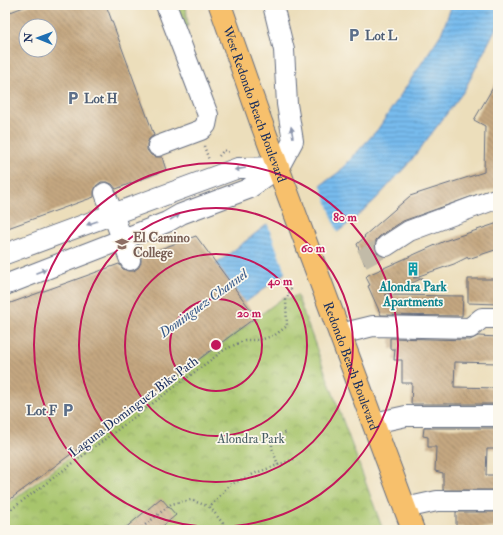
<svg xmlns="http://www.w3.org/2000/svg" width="503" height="535" font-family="'IM FELL Double Pica',serif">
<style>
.grass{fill:url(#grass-tufts);stroke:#617a65}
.park{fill:url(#park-crowns);stroke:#617a65}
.water{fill:url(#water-rules);stroke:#4975a6}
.pier{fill:#ecdebb}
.building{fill:url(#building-back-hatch);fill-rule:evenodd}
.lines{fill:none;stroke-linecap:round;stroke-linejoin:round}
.minor-tunnel{stroke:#c2bba8;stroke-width:20;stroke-dasharray:20 10;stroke-linecap:butt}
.minor-casing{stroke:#646c7f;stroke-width:22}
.major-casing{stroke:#646c7f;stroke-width:24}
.path{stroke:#646c7f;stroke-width:2.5;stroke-dasharray:1 3;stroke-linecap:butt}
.minor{stroke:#fff;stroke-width:20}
.major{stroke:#f7c06c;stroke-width:22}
.oneway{fill:#8d97ae}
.ring{fill:none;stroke:#c2185b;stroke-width:2}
.labels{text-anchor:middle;stroke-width:3.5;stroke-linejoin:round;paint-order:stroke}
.service-label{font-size:13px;font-weight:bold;fill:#4e5e75;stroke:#fbf7ec;text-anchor:start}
.street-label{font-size:13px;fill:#1b2f5e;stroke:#fbf7ec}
.education-label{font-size:13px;font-weight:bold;fill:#785e54;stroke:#fbf7ec;text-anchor:start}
.culture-label{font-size:13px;font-weight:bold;fill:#0d838f;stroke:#fbf7ec}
.park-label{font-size:13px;fill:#455c62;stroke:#fbf7ec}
.water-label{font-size:14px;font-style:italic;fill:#375989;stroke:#fbf7ec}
.centre{fill:#c2185b;stroke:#fbf7ec;stroke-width:2}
.ring-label{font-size:12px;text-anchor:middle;font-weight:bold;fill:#c2185b;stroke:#fbf7ec;stroke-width:3.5;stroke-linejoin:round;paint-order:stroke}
</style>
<defs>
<pattern id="grass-tufts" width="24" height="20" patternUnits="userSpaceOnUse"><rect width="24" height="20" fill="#a7c56c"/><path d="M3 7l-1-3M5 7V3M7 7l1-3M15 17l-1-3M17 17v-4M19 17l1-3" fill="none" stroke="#87a05c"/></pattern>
<pattern id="park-crowns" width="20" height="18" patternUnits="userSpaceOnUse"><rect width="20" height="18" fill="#a7c56c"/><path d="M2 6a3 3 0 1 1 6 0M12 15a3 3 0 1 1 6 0" fill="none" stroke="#87a05c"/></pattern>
<pattern id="water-rules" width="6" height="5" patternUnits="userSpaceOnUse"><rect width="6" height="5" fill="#77bbed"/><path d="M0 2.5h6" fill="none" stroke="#6198c3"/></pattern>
<pattern id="building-back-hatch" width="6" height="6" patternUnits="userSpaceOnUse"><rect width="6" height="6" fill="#c5a780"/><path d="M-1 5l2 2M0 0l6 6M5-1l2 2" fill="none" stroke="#9f886c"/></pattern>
</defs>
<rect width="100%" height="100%" fill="#fbf7ec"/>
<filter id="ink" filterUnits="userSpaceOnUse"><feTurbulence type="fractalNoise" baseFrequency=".025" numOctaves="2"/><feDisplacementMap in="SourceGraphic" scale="8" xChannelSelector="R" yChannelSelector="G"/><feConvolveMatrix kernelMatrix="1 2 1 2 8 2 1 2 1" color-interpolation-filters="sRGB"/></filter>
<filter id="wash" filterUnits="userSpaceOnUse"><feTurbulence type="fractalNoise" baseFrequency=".012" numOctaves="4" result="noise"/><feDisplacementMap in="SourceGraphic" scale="16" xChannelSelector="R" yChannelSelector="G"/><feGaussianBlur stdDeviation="0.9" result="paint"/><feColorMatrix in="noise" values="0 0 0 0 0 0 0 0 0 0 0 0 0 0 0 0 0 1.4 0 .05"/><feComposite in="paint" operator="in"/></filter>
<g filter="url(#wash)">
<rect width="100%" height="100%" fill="#ecdebb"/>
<path class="grass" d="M177,5h9l2,21 -3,1z"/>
<path class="park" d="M297,295l86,235h-378v-24l279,-209 5,2z"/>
<path class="water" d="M452,5h46v19l-34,67 -55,72 -33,36 -23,21 -71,55 -57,43 -19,-46 59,-46 74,-54 39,-43 63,-95z"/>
<path class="pier" d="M320,183l18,51 -52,41 -19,-53z"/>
<g id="blocks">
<path class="building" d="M29,5h77l48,130 -5,4 -2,5v6l4,5 5,2h6l4,13 -50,19 -4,-5 -5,-2h-6l-5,4 -2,5v6l-89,32v-215zM26,26h24v24h-24z
M498,79v108l-95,34 -23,15 -4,4 -1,7 3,7 -13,11 -8,-21 8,-7 -1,-1 46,-40 74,-24 1,-46 -11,-6z
M498,223v26l-30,10v-2l-14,7 -41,14h10l-38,17 78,1 -1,20 -81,-1 -13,-29 2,-1 -4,-8 2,-2 79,-35z
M196,236l60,81 -251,186v-198l114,-41 4,5 5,2h6l5,-4 2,-5v-6z
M468,279h30v25l-30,-1z
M478,336l20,1v26l-43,-1 -1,25 44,1v16h-87l1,-21h-10v-23h-8l1,-11h-5v-11l80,2z
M424,428h74v21h-11l-1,26h12v15h-55v-17l-8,-2 1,-24h-8v-10l-5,-1z
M161,498l15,17 -18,15h-35z
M456,512h42v16l-42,-1z"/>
</g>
</g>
<g filter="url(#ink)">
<use href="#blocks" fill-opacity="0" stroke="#646c7f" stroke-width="1"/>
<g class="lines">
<path class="minor-tunnel" d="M362,259l24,-13"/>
<g class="minor-casing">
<path id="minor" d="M158,146l43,-16 5,-5 2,-10 -42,-110
M105,193l25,67
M386,246l23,-15 89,-33
M5,254l233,-86 41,-1
M5,285l162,-63 14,-8 67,-25 31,-22 14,-26 -6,-37 -3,-54 -11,-45
M340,334l33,-8 97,2 12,-10h16
M374,423l32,-7h92
M405,508l32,-7h61"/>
</g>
<g class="major-casing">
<g id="major">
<path id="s1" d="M220,5l41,117 152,408"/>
</g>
</g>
<path class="path" d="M204,146l5,14
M219,156l5,-6 5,3
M278,465l-6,-17v-7l5,-5 10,-4
M210,507l18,23
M5,514l219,-164 21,-10h15l15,-5 12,-9 -1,-26 6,-13
M139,530l32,-26 20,-4 19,7 19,-22 27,-12 41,-15"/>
<use href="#minor" class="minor"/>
<use href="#major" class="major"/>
</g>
<defs><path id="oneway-solid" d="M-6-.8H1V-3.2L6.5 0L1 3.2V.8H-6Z"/></defs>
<g class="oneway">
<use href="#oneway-solid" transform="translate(292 132) rotate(-100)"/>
<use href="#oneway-solid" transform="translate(240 169) rotate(171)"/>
<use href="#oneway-solid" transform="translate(175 217) rotate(-30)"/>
<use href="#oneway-solid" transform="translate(92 223) rotate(160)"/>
<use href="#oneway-solid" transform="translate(41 271) rotate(-21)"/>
</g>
</g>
<g class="ring">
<circle cx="216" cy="345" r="46"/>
<circle cx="216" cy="345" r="91"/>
<circle cx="216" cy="345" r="137"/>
<circle cx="216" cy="345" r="182"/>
</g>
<defs>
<g id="parking-bare" transform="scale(1.08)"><path d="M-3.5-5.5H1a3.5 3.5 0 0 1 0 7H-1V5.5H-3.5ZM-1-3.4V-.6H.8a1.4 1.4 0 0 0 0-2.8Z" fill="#5c6f8a" stroke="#fbf7ec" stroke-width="2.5" paint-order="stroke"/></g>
<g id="university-bare" transform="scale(1.08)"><path d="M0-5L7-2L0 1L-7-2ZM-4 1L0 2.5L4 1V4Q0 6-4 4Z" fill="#8d6e63" stroke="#fbf7ec" stroke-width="2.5" paint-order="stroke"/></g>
<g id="building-bare" transform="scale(1.08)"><path d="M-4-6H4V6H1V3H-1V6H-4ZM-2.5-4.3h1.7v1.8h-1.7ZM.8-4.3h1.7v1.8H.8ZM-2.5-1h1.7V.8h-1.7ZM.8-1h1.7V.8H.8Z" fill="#0f9aa8" stroke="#fbf7ec" stroke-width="2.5" paint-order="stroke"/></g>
</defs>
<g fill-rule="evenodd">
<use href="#parking-bare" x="354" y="35"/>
<use href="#parking-bare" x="73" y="98"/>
<use href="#university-bare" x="122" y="244"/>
<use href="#building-bare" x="413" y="269"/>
<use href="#parking-bare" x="68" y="410"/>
</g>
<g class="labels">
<g class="service-label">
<text x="365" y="40">Lot L</text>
<text x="84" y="103">Lot H</text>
<text x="57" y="415" text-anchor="end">Lot F</text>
</g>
<g class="street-label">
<text dy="5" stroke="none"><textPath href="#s1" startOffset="105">West Redondo Beach Boulevard</textPath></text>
<text dy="5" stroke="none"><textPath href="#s1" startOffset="384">Redondo Beach Boulevard</textPath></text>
<text transform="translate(133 406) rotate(-37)" y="5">Laguna Dominguez Bike Path</text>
</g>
<g class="education-label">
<text x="133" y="242">El Camino<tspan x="133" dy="15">College</tspan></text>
</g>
<g class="culture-label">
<text x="413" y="291">Alondra Park<tspan x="413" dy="15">Apartments</tspan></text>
</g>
<g class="park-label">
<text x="251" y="443">Alondra Park</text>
</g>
<g class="water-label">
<text transform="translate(203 303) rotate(-36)" y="5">Dominguez Channel</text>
</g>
</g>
<circle cx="216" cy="345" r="6" class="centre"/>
<g class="ring-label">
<text x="345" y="221">80 m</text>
<text x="313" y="252">60 m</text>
<text x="280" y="285">40 m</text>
<text x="249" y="317">20 m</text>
</g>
<rect width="503" height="535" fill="none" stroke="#fbf7ec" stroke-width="20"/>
<g transform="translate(38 38) rotate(271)"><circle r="19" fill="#fbf7ec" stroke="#a1a7b3"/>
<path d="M0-3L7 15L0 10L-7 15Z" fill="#1f6fb2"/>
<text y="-6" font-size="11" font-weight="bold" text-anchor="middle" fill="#1b2f5e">N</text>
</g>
</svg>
